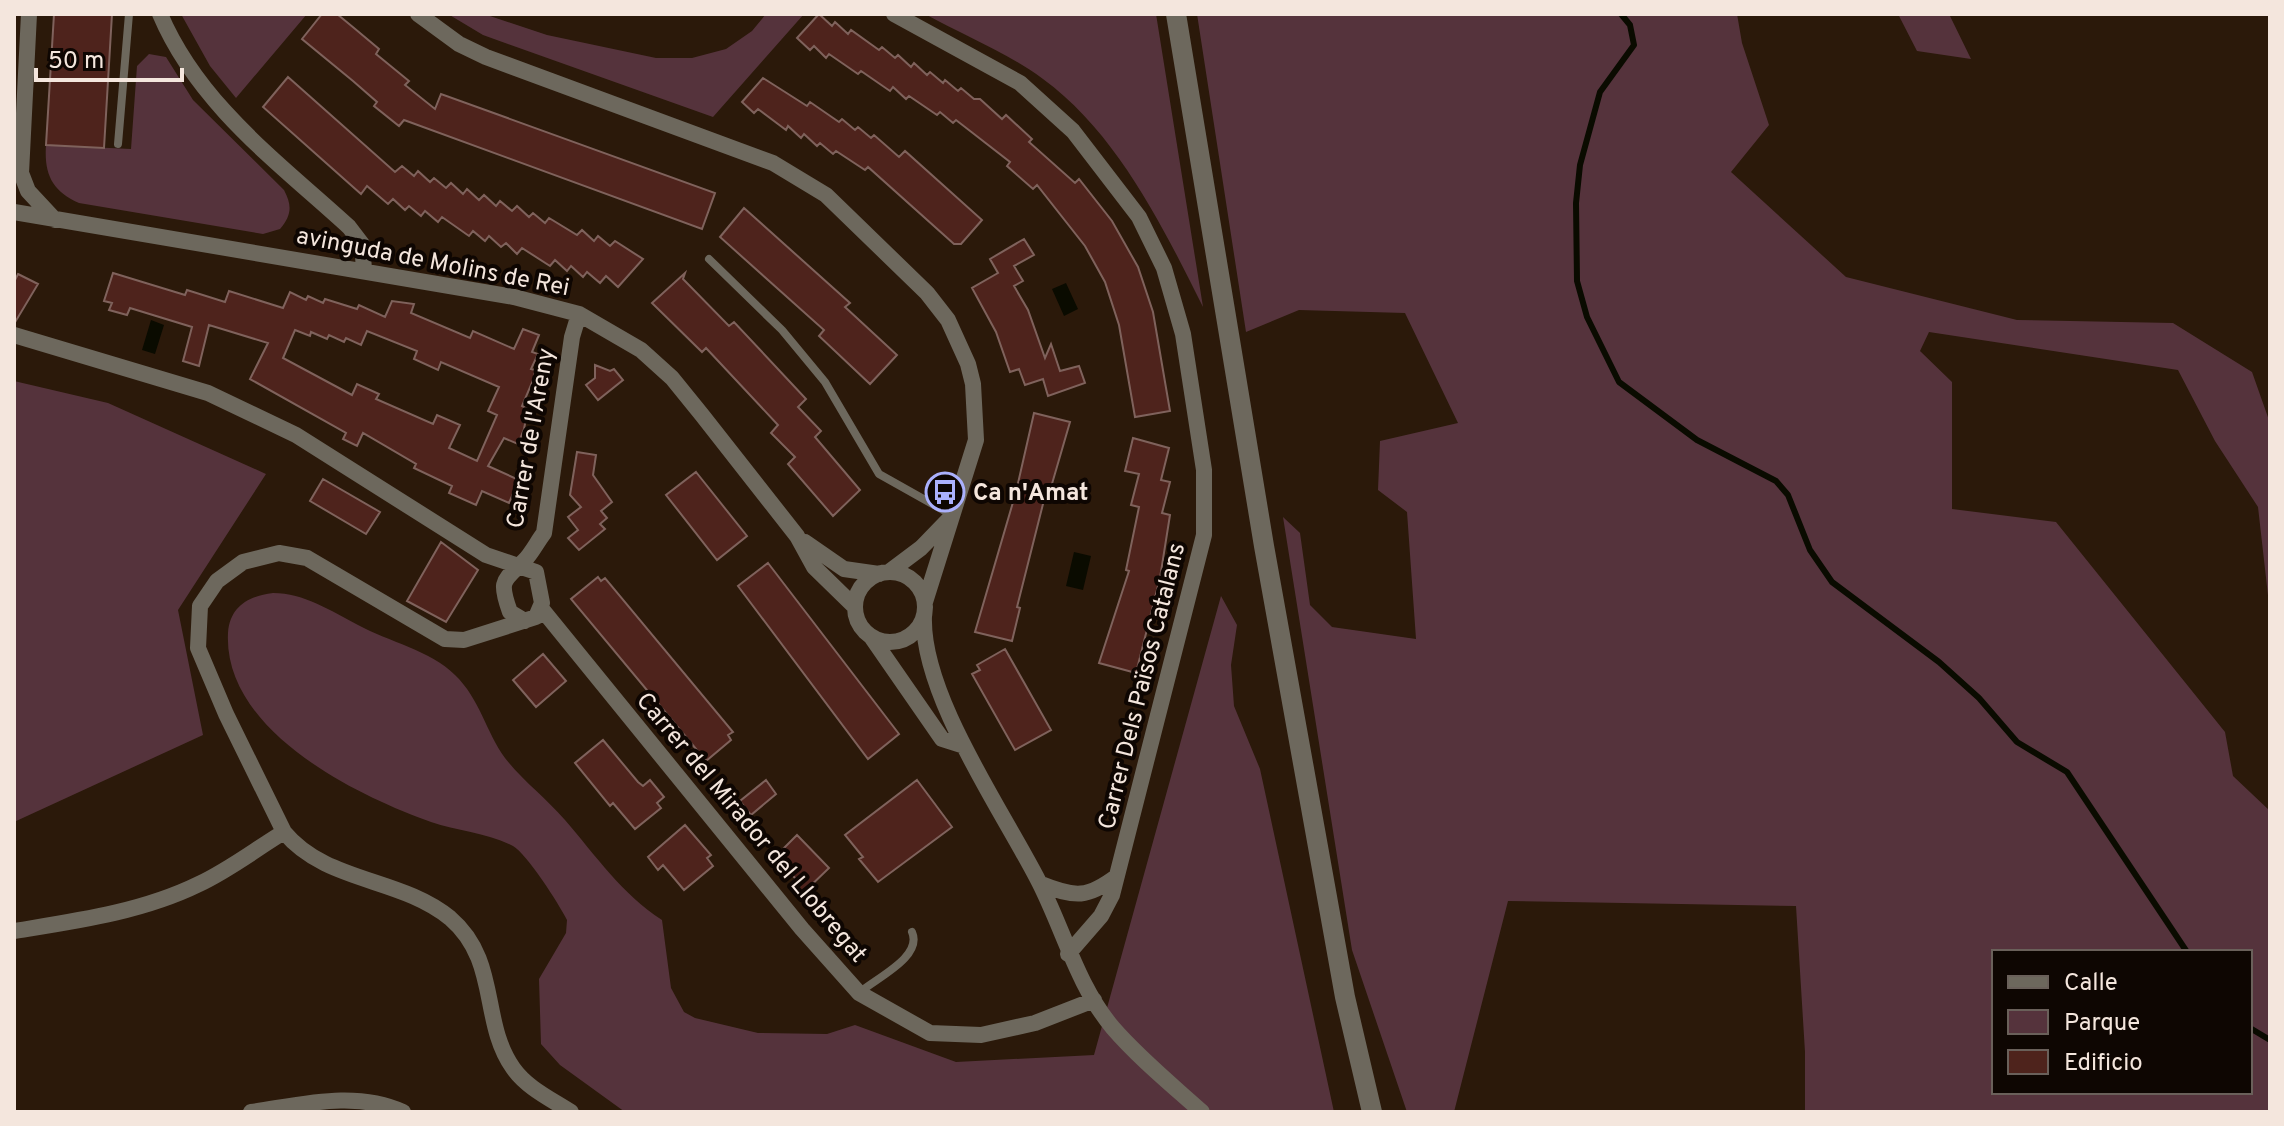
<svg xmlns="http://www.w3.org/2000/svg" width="2284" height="1126" font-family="Overpass,sans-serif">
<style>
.green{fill:#55333c;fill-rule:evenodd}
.water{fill:#0a0b00}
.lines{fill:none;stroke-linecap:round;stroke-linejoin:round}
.stream{stroke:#0a0b00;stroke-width:6}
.building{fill:#4e231c;stroke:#7f625c;stroke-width:2;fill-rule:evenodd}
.service{stroke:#6d685d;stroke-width:8}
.minor{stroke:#6d685d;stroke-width:16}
.tertiary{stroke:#6d685d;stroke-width:20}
.labels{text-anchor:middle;stroke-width:8;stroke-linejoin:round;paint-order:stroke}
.street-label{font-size:24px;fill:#f4e6dd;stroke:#0e0602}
.poi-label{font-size:24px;font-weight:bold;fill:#f4e6dd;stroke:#0e0602;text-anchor:start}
</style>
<rect width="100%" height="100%" fill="#2b190a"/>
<path class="green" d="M181,14h126l-71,84 -26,-32z
M448,14h36l63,21 109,23h36l34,-9 26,-18 14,-17h38l-91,103 -230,-82z
M925,14h231l47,293c-40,-80 -86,-174 -160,-228 -35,-26 -80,-44 -118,-65z
M1197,14h540l5,29 27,82 -38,47 115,105 171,43 156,3 79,49 18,51v190l-12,-106 -43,-66 -37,-71 -249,-38 -9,19 32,31v127l104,13 169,210 8,44 37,35v301h-465v-60l-9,-146 -288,-5 -54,211h-47l-55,-162 -69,-433 17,16 10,72 22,22 84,12 -9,-127 -29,-22 2,-49 78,-18 -53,-110 -106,-3 -53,22zM1994,952h256v140h-256z
M1898,14h51l22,45 -54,-8z
M149,54l17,3 27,43 91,90c8,15 8,25 -4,39l-17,5 -184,-31c-27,-12 -35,-29 -33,-58l85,4 6,-83z
M14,381l94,22 158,71 -88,136 25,125 -189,87z
M273,593c31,0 58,18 85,32 31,17 72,25 97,50 25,24 31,57 50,83 18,23 41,40 60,62 31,36 57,74 97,100l9,68 13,24 11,6 63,15 69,1 28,-9 101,37 138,-7 127,-459 16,29 -6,40 3,41 26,63 74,343h-709l-65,-47 -19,-21 -2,-65 27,-46 1,-13c-8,-16 -40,-66 -54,-74 -25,-13 -56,-15 -82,-24 -76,-27 -208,-92 -203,-189 2,-27 21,-37 45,-40z"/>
<path class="water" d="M1066,283l12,26 -14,7 -12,-27z
M151,320l13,5 -9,29 -13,-4z
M1074,552l17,4 -8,34 -17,-4z"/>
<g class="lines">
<path class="stream" d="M1621,14l9,11 4,20 -34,47 -20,73 -4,38 1,78 10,36 32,65 78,58 79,41 12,14 22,55 22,32 107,80 40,36 38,44 50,30 120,180
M2250,1028l20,12"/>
</g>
<path class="building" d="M54,14h58l-8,134 -58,-3z
M322,14h15l17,14 25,21 -3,5 33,27 -4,4 30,24 6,-15 274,99 -13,36 -298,-109 -5,6 -25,-20 3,-4 -24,-21 -51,-42z
M819,14l13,12 3,-4 13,12 3,-4 28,20 3,-3 13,11 3,-3 13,12 3,-4 13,12 3,-3 13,11 2,-3 13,11 3,-3 13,11h6l22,20 4,-4 26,24 -3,3 46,41 4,-4 33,42 26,46 15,45 17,99 -35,6 -16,-92 -14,-43 -20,-36 -48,-61 -4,4 -26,-23 3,-4 -54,-42 -3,3 -13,-11 -3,3 -28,-19 -3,3 -13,-12 -3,4 -29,-20 -3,3 -29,-20 -3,4 -12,-12 -4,4 -13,-12z
M288,77l107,95 7,-6 12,10 4,-5 12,11 4,-4 12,10 5,-5 12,11 4,-5 12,11 5,-5 12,11 4,-5 12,10 5,-5 12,11 4,-4 12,10 4,-5 28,17 5,-5 12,11 4,-5 12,10 5,-5 28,18 -25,28 -12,-11 -6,7 -13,-11 -4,5 -12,-11 -4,5 -12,-11 -5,6 -28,-18 -5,6 -11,-11 -5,4 -12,-11 -4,5 -12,-10 -4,5 -27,-19 -4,5 -13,-11 -4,5 -12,-10 -4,4 -12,-11 -5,5 -21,-18 -6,8 -98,-87z
M763,78l44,28 3,-4 29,20 3,-3 13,11 3,-3 13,11 3,-3 25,22 6,-6 77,69 -21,24h-7l-86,-77 -3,3 -29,-19 -3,3 -13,-11 -3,3 -13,-12 -3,4 -13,-12 -2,4 -28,-21 -4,4 -12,-11z
M744,208l106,95 -5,4 52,48 -27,29 -51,-48 5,-6 -104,-93z
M1024,239l10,16 -20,11 9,15 -9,5 14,24 17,48 6,-14 9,27 19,-5 6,17 -37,13 -5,-17 -18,6 -6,-16 -9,3 -14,-40 -24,-44 26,-15 -8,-14z
M113,273l72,22 2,-5 38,12 4,-11 54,17 7,-16 16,8 2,-4 15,7 2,-4 32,10 2,-4 26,12 7,-16 22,3 -3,9 59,25 3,-7 41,18 9,-20 16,6 -7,17 6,2 -7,15 4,1 -1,8 -12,28 6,3 -4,20 -6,15 -14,-6 -16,28 31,14 -10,23 -27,-12 -6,14 -27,-12 3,-7 -38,-18 2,-4 -53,-31 -6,13 -14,-7 3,-6 -96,-54 18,-36 -59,-18 -10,41 -16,-5 9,-34 -62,-19 -3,7 -18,-5 3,-7 -8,-2zM295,330l15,6 1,-4 16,7 2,-4 15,7 2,-4 15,7 6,-14 50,20 -3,8 24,11 3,-8 58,25 -11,24 9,4 -20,46 -28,-13 11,-23 -23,-10 -4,9 -57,-25 3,-5 -22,-10 -5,11 -69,-37z
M685,273l-2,6 46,47 5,-4 72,77 -8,8 23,24 -6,6 45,53 -27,26 -45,-52 7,-7 -24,-24 7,-8 -72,-77 -4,4 -50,-49z
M18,274l20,10 -24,40v-42z
M595,365l15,6 4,-2 9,11 -25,20 -12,-15 9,-7z
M1034,413l36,9 -23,79 -3,-1 -27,107 3,1 -8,33 -37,-9 41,-140z
M1133,438l36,10 -8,32 9,2 -8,31 8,2 -10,63 -24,95 -37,-10 30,-92 -3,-1 13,-63 -8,-2 8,-31 -14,-3z
M577,452l19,3 -3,20 19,27 -11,9 6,7 -7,6 5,5 -26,21 -11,-12 10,-8 -10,-13 13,-10 -11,-12z
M696,472l51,64 -30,24 -51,-65z
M323,479l57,33 -14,22 -56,-33z
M441,542l37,28 -32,52 -39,-21z
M768,563l131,171 -31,25 -130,-173z
M598,577l3,4 4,-3 128,154 -5,3 3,5 -25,21 -135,-162z
M1005,649l46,81 -36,20 -43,-76 8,-4 -3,-5z
M543,654l23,27 -30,26 -23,-27z
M603,740l35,42 5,4 7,-6 14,17 -7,6 4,5 -26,21 -22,-26 -3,3 -35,-43z
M766,780l10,14 -25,21 -11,-14z
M917,780l35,47 -74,55 -19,-23 4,-2 -18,-22z
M685,825l26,30 -4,3 6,8 -29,24 -21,-25 -5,5 -10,-13z
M797,835l32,33 -27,26 -11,-11 5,-4 -21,-22z"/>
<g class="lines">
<path class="service" d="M118,144l11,-130
M709,259l73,71 43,52 54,92 73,41
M859,993c17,-15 64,-36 53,-61"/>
<path class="minor" d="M29,14l-8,159 7,18 27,29
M160,14c38,90 119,149 189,213l13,17 2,25
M418,14l41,30 27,13 287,106 53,32 101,98 21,27 20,44 5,20 3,56 -51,162
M894,14l126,69 53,48 66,86 25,51 19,66 21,136v65l-92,360 -11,21 -33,38
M14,212l500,85 65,17 62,36 31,28 30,37 95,121 17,31 40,39
M14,335l194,58 88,42 190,120 50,17 6,31 -6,14 -72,23 -19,-1 -138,-81 -28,-5 -36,9 -26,19 -17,25 -2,42 28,66 58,118c42,51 116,45 166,86 50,43 30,103 63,150 14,20 38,31 58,44
M805,542l39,27 35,5
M855 607a35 35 0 1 1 70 0a35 35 0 1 1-70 0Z
M889,572l32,-24 30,-31
M541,608l261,321 57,64 71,40 51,2 54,-12 59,-23
M924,616c-3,79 79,195 115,266 25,49 38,103 74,146 27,31 59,57 89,84
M525,621l-15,-9c-12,-33 -6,-31 14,-51 8,-8 13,-19 20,-28l28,-196 7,-23
M872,638l70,101 22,7
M1041,884c34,14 47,14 76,-8
M14,931c62,-10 128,-19 185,-47 30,-14 57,-35 85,-52
M251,1112c50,-7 104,-22 152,0"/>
<path class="tertiary" d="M1176,14l88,532 81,451 27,115"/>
</g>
<defs>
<g id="bus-ring" transform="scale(2)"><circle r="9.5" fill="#0e0602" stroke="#aab0fc" stroke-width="1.5"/><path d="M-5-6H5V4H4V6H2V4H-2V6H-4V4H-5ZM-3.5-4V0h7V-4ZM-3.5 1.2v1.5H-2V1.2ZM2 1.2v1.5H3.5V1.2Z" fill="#aab0fc"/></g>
</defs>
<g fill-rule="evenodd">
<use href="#bus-ring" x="945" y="492"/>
</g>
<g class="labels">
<g class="street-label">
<text transform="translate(433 261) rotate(11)" y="8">avinguda de Molins de Rei</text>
<text transform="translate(530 438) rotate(-80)" y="8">Carrer de l'Areny</text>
<text transform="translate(1141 686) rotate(-76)" y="8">Carrer Dels Països Catalans</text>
<text transform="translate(752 827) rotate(50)" y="8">Carrer del Mirador del Llobregat</text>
</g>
<g class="poi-label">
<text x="973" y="500">Ca n'Amat</text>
</g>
</g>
<rect width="2284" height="1126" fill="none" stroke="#f4e6dd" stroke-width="32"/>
<rect x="1992" y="950" width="260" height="144" fill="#0e0602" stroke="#6a605a" stroke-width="2"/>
<rect x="2008" y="976" width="40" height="12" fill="#6d685d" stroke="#6a605a" stroke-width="2"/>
<text x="2064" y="990" font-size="24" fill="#f4e6dd">Calle</text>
<rect x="2008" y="1010" width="40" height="24" fill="#55333c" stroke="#6a605a" stroke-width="2"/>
<text x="2064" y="1030" font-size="24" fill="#f4e6dd">Parque</text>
<rect x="2008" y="1050" width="40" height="24" fill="#4e231c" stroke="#6a605a" stroke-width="2"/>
<text x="2064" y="1070" font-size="24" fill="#f4e6dd">Edificio</text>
<path d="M36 68v12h146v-12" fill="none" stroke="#f4e6dd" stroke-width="4"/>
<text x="48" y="68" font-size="24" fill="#f4e6dd" stroke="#0e0602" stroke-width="6" paint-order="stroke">50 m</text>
</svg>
